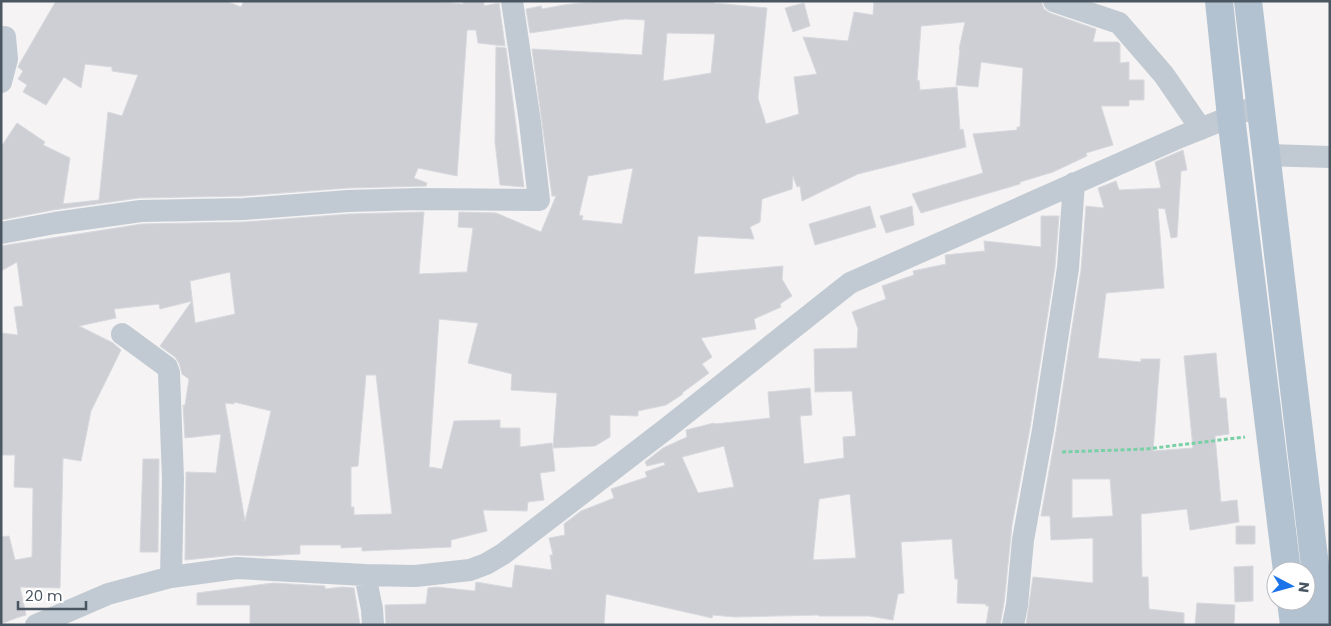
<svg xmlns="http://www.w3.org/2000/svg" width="1331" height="626" font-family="Poppins,sans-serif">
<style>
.building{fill:#cdcfd5;stroke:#d7d9de;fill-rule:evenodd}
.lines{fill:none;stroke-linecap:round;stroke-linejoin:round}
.path{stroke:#7ad0a6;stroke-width:3;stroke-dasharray:4 2.5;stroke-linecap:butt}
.minor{stroke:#c1cad2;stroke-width:22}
.major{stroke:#b3c2d1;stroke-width:28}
</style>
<rect width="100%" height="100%" fill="#f5f3f3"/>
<path class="building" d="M56,1h170l15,6 3,-6h191l28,3v-3h21v5l15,-3 6,43 -27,-3 -2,-13h-9l-10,146 -39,-8 -4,10 13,5 -1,3 -78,2 -105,8 -104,2 -86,12 -52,10v-73l16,-24 28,19 -2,3 27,13 -7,46 36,-4 9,-88 14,4 16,-41 -26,-4v-4l-27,-3 -4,24 -17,-11 -18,28 -23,-13 4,-7 -9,-6 5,-8 -5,-4 2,-4z
M597,1h117v2l53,5 -9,90 8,26 33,-10 -5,-37 23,-3 -14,-37 45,4 6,-29 19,3 1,-14h167l3,8 6,4 46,16 -3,13h25l2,2v19l9,-1v18h15v20h-15v6h-28l12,39 -27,8 1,3 -34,16 -33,10v2l-99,29 -9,-19 71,-21 -10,-39 44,-4v-3h3l3,-59 -42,-6 -3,25 -22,-2 4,-36h-1l6,-27 -44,4 -4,55 2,-1 1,10 37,-3 3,43 3,-1 3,18 -108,27 -56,27 -2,-15 -3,1 -4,-11 -1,13 -30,10 -2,23 -10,5 4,12 -56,-3 -4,38 89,-8 -1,13 10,17 -12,8 1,3 -27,12 2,10 -55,9 11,19 -10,7 7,9 -27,20 1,1 -17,11 -28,6v5l-28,-1v22l-15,9 -42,2 4,-55 -46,-3 1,-16 -44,-11 10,-40 -39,-4 -10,148 13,2 12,-48 46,-1v8h20v19l32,-4 3,28 -15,2 4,27 -16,2 -1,9 -44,-1 4,21 -36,9v7l-89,4v-4l-21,1v-3h-41v9l-37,2 -28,-1 -50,5 1,-88 30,1 5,-39 -36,4 -2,-33h2l4,-26 -7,-5 -3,-11 -4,-6 -15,-11 32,-45 -32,8 -1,-5 -45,5 2,9 -37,8 34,17 8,7 -30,61 -10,50 -18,-3 -3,130 -40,-1 6,28 -10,3 -15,6v-87l8,-1 6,24 17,-3 1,-69 -19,-1 1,-32h-14v-122l17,2 -4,-28 9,-1 -6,-44 -16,9v-25l141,-22 102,-2 105,-8 75,-2 -5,62 48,-2 6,-44 -15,-1 1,-15 37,1 45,19 15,-36h-4l-20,-147 110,6 3,-35 -20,-1 -95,14 -4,-24 15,-3 1,3 22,-4zM667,33l48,1 -4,39 -48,8zM633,168l-11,56 -40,-4 1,-4 -4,-1 9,-39zM230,272l5,42 -40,9 -5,-42zM366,375h10l16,139 -38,1v-8h-3v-40l7,-1zM234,402l37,9 -26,110 -20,-118 9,1z
M804,3l6,23 -17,6 -8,-24z
M496,47l10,1 18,139 -24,-2 -5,-43z
M1183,150l4,20 -6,1 -4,66 -6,1 -6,-29 -7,-1 6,80 -58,5 -8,65 43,4v-3h19l-7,92 40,-3 -9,-92 32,-3 4,45h6l3,36 -14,2 6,66 16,-2 2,22 -49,8 -3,-21 -46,5 1,63h6l1,32 35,4v12h-158l7,-48 60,6v-45l-42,2 -1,-24h-9l15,-84 25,-162 5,-64 18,2 -6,-20 18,-7 3,9 42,-2 -6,-26zM1072,479h38l3,37 -41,2z
M870,206l6,21 -61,18 -6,-21z
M912,206l2,19 -28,8 -6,-17z
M1041,216h18l-4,51 -25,161 -18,97 -8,78 -4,22h-14l3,-19h-3v-2l-29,-1 1,-24h-3l-3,-40 -51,3 3,51 -6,1 -5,26 -24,-4h-50v-1l-84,2 -22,-2 -1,3 -106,-24 -2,31h-218l-1,-20 41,-1 2,-16 8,-1 39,4 1,-9 36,6 3,-23 37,5 -2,-15h3l-4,-17 16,-3 -1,-11 17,-13 33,-13 -3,-9 36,-12 -2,-5 20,-7 -1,-3 -17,4 -2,-4 18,-14 24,-11 -1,-7 28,-7 1,1 55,-6 -2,-26 42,-4 2,27 -12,1 4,48 40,-6 -1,-21 13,-1 -4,-45 -37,1 -1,-43 43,-1 1,-19 -6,-17 34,-13 -4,-13 32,-11 -1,-4 33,-7 -1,-9 40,-4 -1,-10 57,6zM724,446l10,41 -36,6 -16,-36zM850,494l6,64 -43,2 6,-61z
M143,459h16l-1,93h-18z
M1236,526h19v18h-19z
M1253,566v35l-18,1 -1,-35z
M273,583l52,3v3l17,-2 12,1 6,37h-110v-20h-53v-12z
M1197,603l38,2 -1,20h-39z"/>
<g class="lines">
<path class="path" d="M1062,452l84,-3 99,-12"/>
<path class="minor" d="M1054,1l65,22 45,52 37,54
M1,82l6,-23 -2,-22
M1266,155l64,2
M1,233l54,-10 86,-12 103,-2 104,-8 71,-2 120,1 -9,-78 -18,-121
M122,334l45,33 2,6 4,106 -2,98
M365,575l7,34 1,16
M36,625l72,-31 63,-17 66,-9 128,7 50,1 55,-6 16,-6 17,-10 163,-125 184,-146 330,-146 80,-32
M1013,625l4,-20 6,-65 20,-110 25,-162 6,-85"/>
<path class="major" d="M1219,1l12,116 56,454
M1248,1l74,624
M1291,601l3,24"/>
</g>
<rect width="1331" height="626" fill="none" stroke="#4a5661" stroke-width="5"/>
<g transform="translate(1291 586) rotate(96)"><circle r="24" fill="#ffffff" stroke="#b7bbc0"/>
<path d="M0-4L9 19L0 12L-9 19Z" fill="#1a73e8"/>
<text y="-8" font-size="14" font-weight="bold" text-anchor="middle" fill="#4a5661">N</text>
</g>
<path d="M18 601v8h68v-8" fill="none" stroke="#4a5661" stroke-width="2.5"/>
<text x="25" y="601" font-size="15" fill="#4a5661" stroke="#ffffff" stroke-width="4" paint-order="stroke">20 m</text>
</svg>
